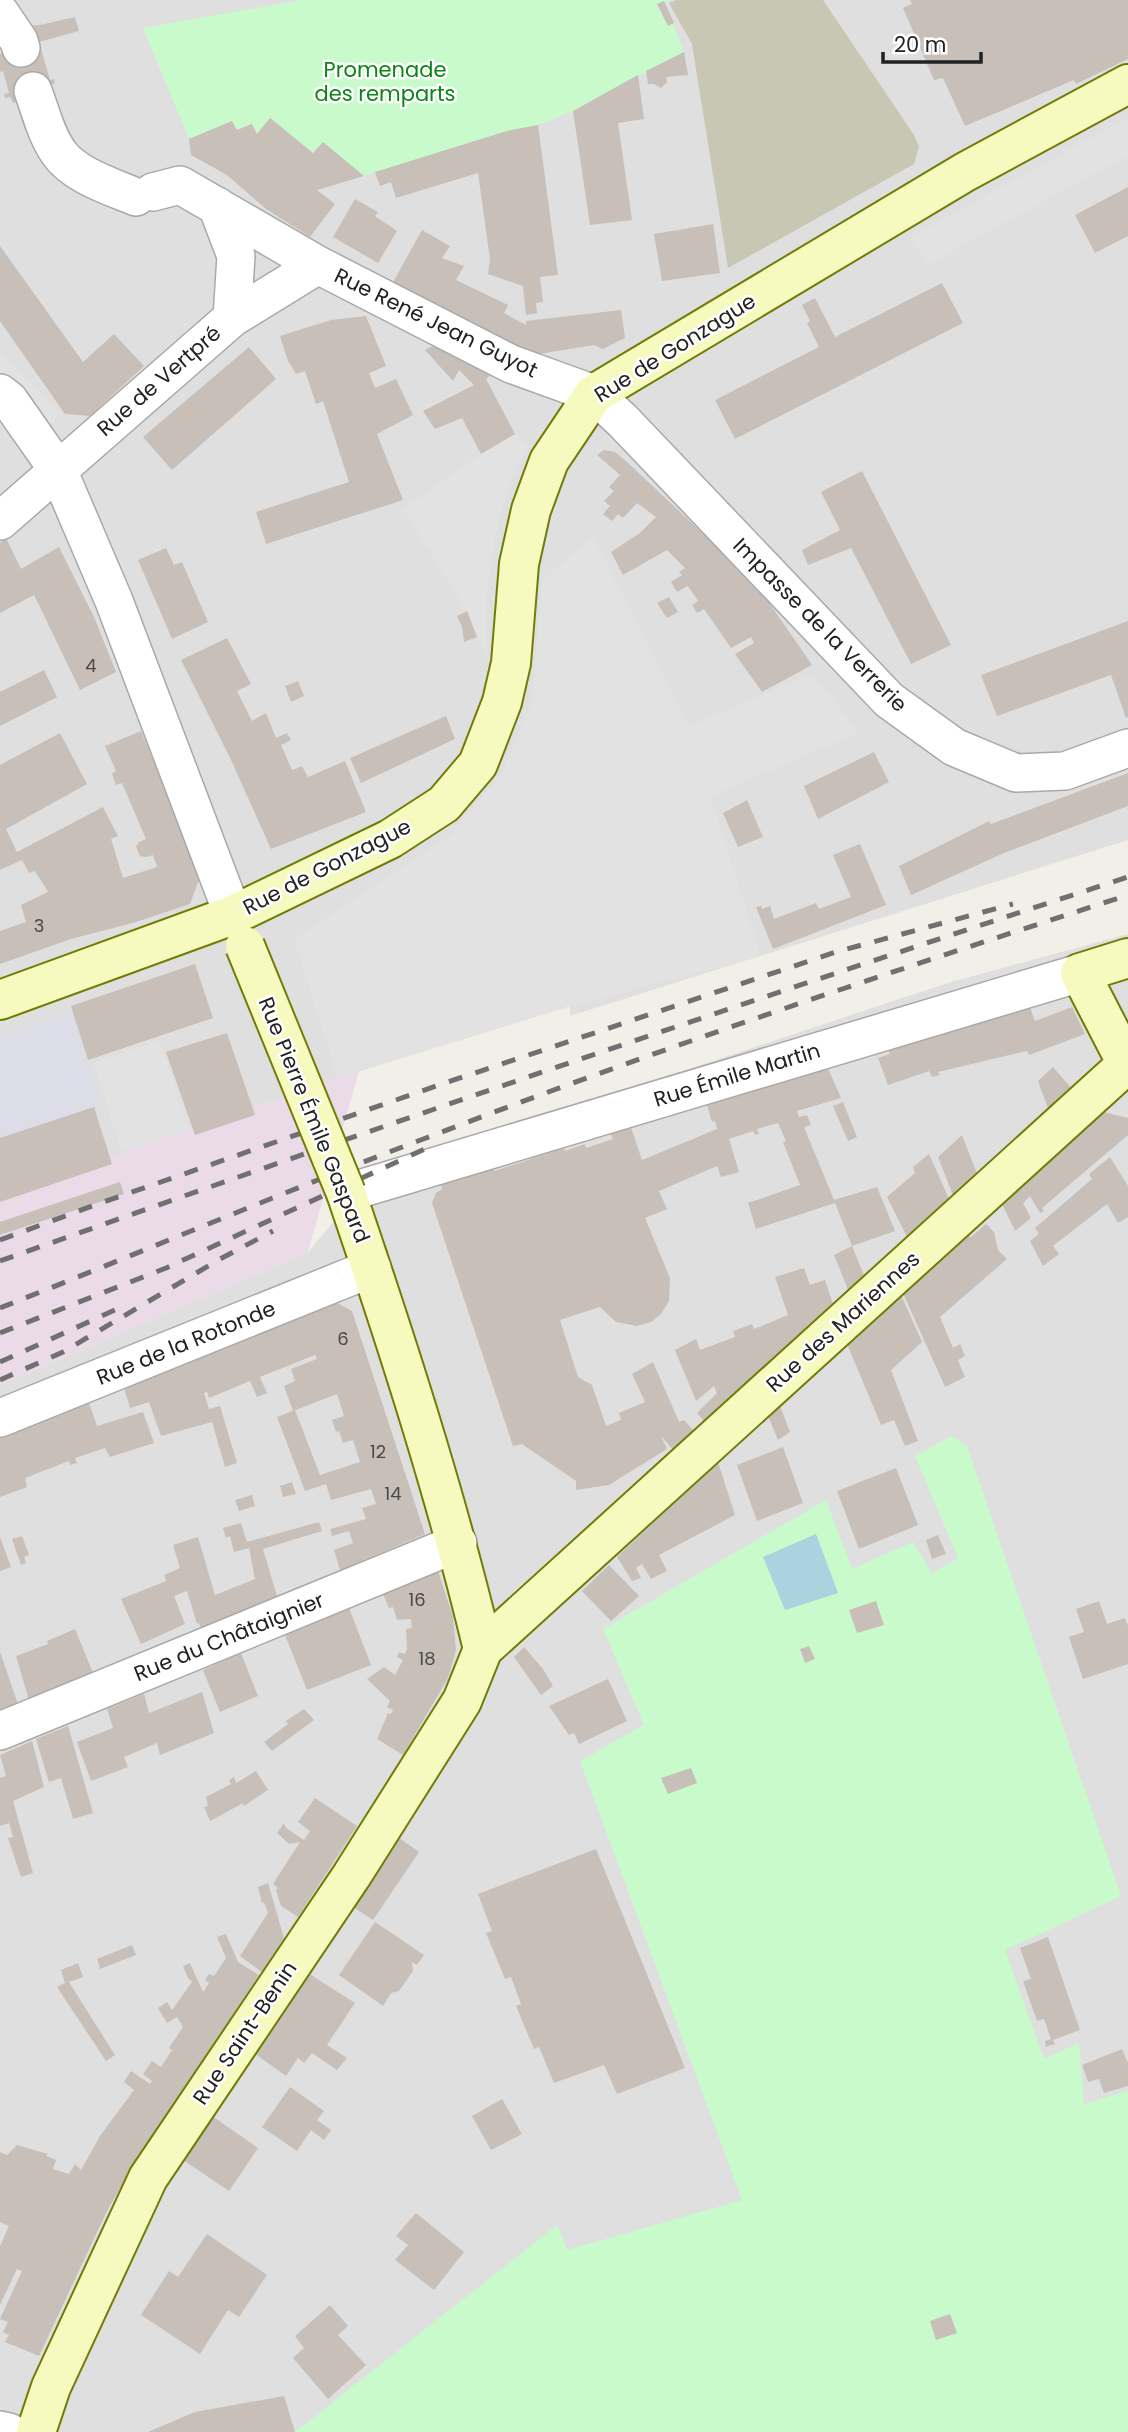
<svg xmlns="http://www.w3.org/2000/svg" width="1128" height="2432" font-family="Poppins,sans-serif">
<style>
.residential{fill:#e0dfdf}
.industrial{fill:#ebdbe8}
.construction{fill:#c7c7b4}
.park{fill:#c8facc}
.parking{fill:#e2e2e2}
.plaza{fill:#dddde8}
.water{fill:#aad3df}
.building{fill:#c7bfb8}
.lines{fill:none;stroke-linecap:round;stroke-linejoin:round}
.street-casing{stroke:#a9a9a9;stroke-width:40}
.secondary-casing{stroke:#707d05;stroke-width:42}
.street{stroke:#fff;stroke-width:37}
.secondary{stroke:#f7fabf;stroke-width:38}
.rail{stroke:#707070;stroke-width:5;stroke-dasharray:14 14;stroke-linecap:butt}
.secondary-bridge-casing{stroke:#707d05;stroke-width:42;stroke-linecap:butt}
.secondary-bridge{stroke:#f7fabf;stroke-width:38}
.labels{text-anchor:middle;stroke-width:5;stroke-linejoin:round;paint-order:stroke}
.number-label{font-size:18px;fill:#4b4948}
.park-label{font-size:21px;fill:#0c8416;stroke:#fff}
.street-label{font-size:21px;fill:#222;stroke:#fff}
</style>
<rect width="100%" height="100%" fill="#f2efe9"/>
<path class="residential" d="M0,0h1128v840l-558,176v-10l-211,65 -359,124z
M1128,934v1498h-1128v-1047l308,-133 67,-79 576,-191z"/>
<path class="industrial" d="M359,1071l-51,181 -308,133v-190z"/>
<path class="construction" d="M676,0h147l91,135 5,12 -5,17 -186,104 -36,-224 -23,-41z"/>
<path class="park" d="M302,0h366l1,3 -5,-1 20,50 -111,59 -35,14 -31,6 -143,45 -41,-34 -10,11 -43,-35 -13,16 -5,-10 -15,6 -5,-9 -43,18 -46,-111z
M951,1436l16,10 154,450 -116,54 39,109 35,-16 5,61 44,-13v341h-833l262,-207 10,25 175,-50 -162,-439 64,-36 -41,-96 223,-129 26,69 61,-27 19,31 26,-15 -43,-102z"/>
<path class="parking" d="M1128,118v37l-201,110 -16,-28z
M0,352l36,36 23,28 -12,9 -47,-50z
M515,434l14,13 -11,17 -17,47 -6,27 -9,58 1,60 -10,-19 -10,-26 -64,-102 78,-55z
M593,536l96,190 123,-52 47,58 -149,64 51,160 -190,50 -233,72 -44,-139 156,-104 53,-64 29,-70 10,-120z
M159,1040l31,88 -69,23 -27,-88z"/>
<path class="plaza" d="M71,1006l30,99 -101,33v-102l69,-23z"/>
<path class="water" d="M816,1534l22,59 -53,17 -22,-53z"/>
<path class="building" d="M910,0h218v59l-52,25 -2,-4 -109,46 -22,-48 -9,2 -31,-72 9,-4z
M664,1l10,22 -6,3 -11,-22z
M75,17l4,14 -40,11 11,38 4,-1 1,4 -6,3 -14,41 -10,3 -9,-28 -3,1 -3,-6 -5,1 -1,-4 5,-1 -6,-22 -3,1v-18l37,-11 -14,-17 17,-1z
M684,52l4,23 -22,2 1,5 -6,6 -7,-4h-6l-2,-13z
M638,75l6,44 -26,4 14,97 -42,5 -17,-114z
M270,118l43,35 10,-11 41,34 -47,14 18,14 -25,33 -44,-28 -39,-34 -36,-20 -2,-16 43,-18 5,9 15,-6 5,10z
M538,125l20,150 -18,2 3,25 -7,1 1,10 -11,2 -3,-29 -35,-12 2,-15 -12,-86 -82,25 -5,-16 -11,4 -5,-14 132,-41z
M1128,187v49l-33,17 -20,-38z
M355,199l23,13 -3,4 22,15 -19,32 -45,-26z
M713,224l7,49 -58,8 -8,-47z
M422,230l28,16 -8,12 22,8 -8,14 52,25 -4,8 22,12v-4l95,-11 4,28 -22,11 -9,-4 -61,10 -141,-71z
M0,246l83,116 31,-28 30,32 -54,50 -25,-2 -65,-93z
M942,283l21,40 -228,116 -20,-39 104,-53 -12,-24 3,-2 -8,-16 13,-7 20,39z
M366,316l20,50 -17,7 6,15 21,-9 17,36 -36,19 26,66 -137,44 -10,-32 93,-30 -26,-81 -7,3 -11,-33 -9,3 -8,-13 -8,-25 51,-16z
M440,342l56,28 -10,9 29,55 -34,20 -19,-36 -27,11 -12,-18 51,-26 -15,-15 -6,11 -28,-31z
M249,347l27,32 -104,91 -29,-33z
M604,450l11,2 12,10 102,96 32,33 51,74 -50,27 -27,-38 19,-11 -3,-6 -20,11 -27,-39 -7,4 -5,-8 6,-4 -10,-15 -11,6 -6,-10 11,-7 -3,-3 6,-4 -18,-18 -44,25 -12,-23 29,-19 16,-16 -19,-14 -14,15 -5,-4 -6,7 -9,-7 7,-8 -6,-5 10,-10 -5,-4 11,-12 -23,-20z
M862,471l89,174 -40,19 -60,-116 -43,17 -6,-15 38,-20 -19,-38z
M6,538l15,31 38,-22 35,70 22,55 -36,18 -46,-95 -34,18v-70z
M166,548l8,17 8,-3 26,60 -36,17 -34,-79z
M669,597l9,15 -11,6 -10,-15z
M467,611l10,26 -13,5 -2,-15 -5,-11z
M1128,621v96l-2,1 -15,-43 -114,41 -16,-41z
M227,638l24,46 -14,7 15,30 14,-8 10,25 11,-5 4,7 -10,5 11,25 10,-4 6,11 37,-16 21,51 -95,37 -40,-89 -50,-100z
M44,670l13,27 -57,29v-34z
M298,681l6,15 -13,6 -6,-16z
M446,716l9,23 -94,44 -11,-25z
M141,731l60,143 -11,30 -54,18 -65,17 -71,25v-33l26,-9 -5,-17 27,-13 -13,-21 -6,2 -7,-13 -22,10v-105l60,-32 27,51 -81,45 11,23 86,-45 15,29 -7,3 12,39 34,-11 -4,-12 -7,2 -6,-1 -4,-9 3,-5 7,-3 -24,-56 -6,2 -4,-11 4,-3 -11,-25z
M874,752l15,30 -71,37 -14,-33z
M1128,773v33l-124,47 -93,42 -12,-29 90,-45 2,3z
M747,800l16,37 -25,10 -15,-34z
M860,844l26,61 -113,44 -17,-42 5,-1 1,3 8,-3 4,13 42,-16 3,6 32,-12 -18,-42z
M195,964l18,54 -125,42 -17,-54z
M1028,1002l7,19 37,-14 13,27 -56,21 -2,-4 -89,21 2,3 -8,2 -3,-6 -41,14 -10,-27 12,-4 -6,-12z
M227,1033l28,82 -60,20 -29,-83z
M824,1059l17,39 -44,13 2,6 8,-2 4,10 -7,2 30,73 43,-13 18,44 -43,15 13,32 -16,14 -15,-37 18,-9 -17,-43 -79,26 -8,-26 52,-18 -17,-43 3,-1 -8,-18 -21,6 2,5 -4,1 -2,-4 -24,8 10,33 -18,5 -4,-11 -58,25 8,18 -22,9 25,60 -1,23 -8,13 -10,8 -14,4 -21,-4 -16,-15 -40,13 18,57 14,8 14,41 15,-6 -2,-7 26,-11 -13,-28 21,-12 26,60 5,-2 14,16 -20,19 -17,-19 6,13 -58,36 -33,5v-9l-54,-37 -9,2 -81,-243 4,-10 6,-4 -1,-5 52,-17 1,4 70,-23 1,3 20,-7 1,4 27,-9 -5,-11 21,-6 13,38 75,-31 -2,-8 -3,1 -8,-26z
M1053,1067l20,23 -24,21 -11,-30z
M843,1102l14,35 -9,4 -15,-35z
M94,1107l18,57 -112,38v-64z
M1104,1112l24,6v17l-86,73 2,3 -4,2 -10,-17 -7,7 8,15 -16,13 -13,-27z
M962,1135l16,41 -24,22 -16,-41z
M929,1154l21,47 -42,38 -21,-42 28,-24 -2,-6z
M1110,1157l18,29v31l-10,6 -11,-19 -54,42 6,8 -16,12 -13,-25 9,-7 -4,-6 57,-49 -3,-5z
M120,1182l4,12 -124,41v-13z
M986,1224l8,8 4,18 9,9 -67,58 13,31 7,-4 5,12 -7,4 7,17 -20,10 -42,-94 65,-58 3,2z
M804,1268l6,17 15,-5 9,27 -126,119 -11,-13 20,-20 -3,-7 -18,15 -21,-51 21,-11 4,11 35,-13 -2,-6 19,-7 2,5 34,-14 -13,-38z
M901,1295l21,47 -31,28 27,71 -13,5 -11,-26 -13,5 -34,-81z
M337,1303l15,8 73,223 -85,36 -6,-20 19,-7 -4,-12 -17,5 -2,-7 36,-10 -4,-11 14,-4 -5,-15 -40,11 -5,-16 -21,7 -28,-74 18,-7 25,65 40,-13 -7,-22 -10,3 -4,-12 -3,1 -4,-12 12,-4 -7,-22 -44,17 -9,-25 11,-5 -4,-12 26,-10 -2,-4 -55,22 7,16 -10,4 -7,-16 -41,17 -2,-6 -3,1 5,16 11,-3 17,57 -12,4 -13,-45 -51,14 -12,-34 -19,6 -6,-20z
M89,1403l8,23 46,-14 11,31 -44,14 -5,-9 -30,10 2,5 -7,2 -1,-4 -44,17 2,9 -27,10v-59z
M780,1406l10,26 -12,8 -10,-24z
M783,1447l20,56 -46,18 -20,-56z
M718,1462l17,53 -76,40 8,16 -16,8 -9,-15 -6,4 5,10 -9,3 -15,-24z
M896,1468l22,57 -59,24 -22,-58z
M292,1482l4,12 -13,3 -3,-11z
M252,1495l3,11 -16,5 -4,-11z
M319,1522l3,9 -59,18 14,47 -76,32 -2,-5 -2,1 -10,-33 -13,5 11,28 -44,20 -20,-45 45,-18 -2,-6 16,-7 -7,-23 25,-8 17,58 40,-16 -6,-31 -15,4 -4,-16 -4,2 -3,-10 18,-5 6,19z
M938,1535l8,19 -14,5 -6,-19z
M22,1536l7,19 -5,2 2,6 -5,2 -9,-26z
M0,1537l11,30 -11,4z
M609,1565l30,31 -28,25 -29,-30z
M438,1571l15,46 3,33 -8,28 -45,77 -26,-16 11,-26 3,1 2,-4 -6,-3 3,-6 -23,-22 17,-12 11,8 8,-15 -6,-3 2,-5 6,2 2,-5 -1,-20 6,-1 -1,-9 -14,1 -4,-13 -4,1 -6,-14z
M876,1601l8,24 -27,8 -8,-23z
M1099,1601l8,23 18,-6 3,8v38l-45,15 -14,-42 15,-5 -8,-23z
M349,1608l22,57 -64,25 -22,-55z
M75,1629l18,44 -64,27 -13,-44 32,-12 -1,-3z
M809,1646l6,13 -10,4 -5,-14z
M524,1647l19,22 10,17 -12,9 -27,-38z
M0,1652l18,52 -18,7z
M241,1653l17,43 -38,16 -17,-42z
M608,1679l19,42 -48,23 -5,-11 -5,2 -20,-29z
M202,1692l12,41 -54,22 -3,-12 -33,14 4,10 -37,14 -14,-39 36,-14 -6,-19 37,-15 5,19z
M304,1709l10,11 -42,31 -8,-9 24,-18 -2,-3z
M68,1726l25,87 -20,6 -12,-41 -12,4 -13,-43z
M32,1741l12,46 -31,14 20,72 -12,4 -13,-39 5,-1 -4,-14 -9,3v-48l6,-2 -6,-21z
M691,1768l6,15 -29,11 -7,-16z
M256,1771l12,19 -24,16 -1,-3 -33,18 -6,-14 4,-1 -2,-9 25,-13 -2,-4 5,-3 2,6z
M315,1798l42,28 -59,91 -17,-11 -5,-16 2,-2 -5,-4 27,-42 -11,2 -12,-11 7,-10 2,5 18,12 6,-9 -12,-9z
M398,1837l21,15 -46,68 -20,-13z
M596,1849l89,219 -68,26 -13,-29 -50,18 -15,-36 -5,2 -18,-43 5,-2 -10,-27 -6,2 -19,-46 6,-2 -14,-37z
M268,1883l16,55 -22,34 -22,-16 28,-43 -4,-11 -2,1 -4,-16z
M375,1922l49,33 -7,10 -5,-3 1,9 -14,20 -8,2 -8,13 -44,-31z
M226,1934l12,28 21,13 -127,192 -26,46 -67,143 -34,-14 4,-7 -6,-3 5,-10 -8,-3 22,-48 -5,-2 -17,36v-59l9,-20 -9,-4v-70l7,3 10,-10 31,9 -2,2 10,4 -3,9 16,5 6,-10 6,6 19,-34 34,-46 -10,-8 7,-11 19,13 2,-3 -9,-7 9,-13 9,6 11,-17 -3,-2 14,-21 -6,-10 -10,6 -9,-15 9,-6 5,8 20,-28 -4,-4 -5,-12 7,-3 13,29 6,-9 -4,-3 4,-6 5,2 12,-18 -9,-21z
M1048,1937l32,93 -27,10 2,4 -9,3 -1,-6 6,-2 -7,-20 -7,2 -14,-40 8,-2 -11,-31z
M132,1945l4,10 -36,14 -3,-10z
M78,1963l5,14 -14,5 46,73 -9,6 -49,-74 8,-4 -4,-13z
M308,1973l47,30 -28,42 20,13 -10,12 -25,-17 -8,10 -6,-5 -12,18 -32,-23z
M1122,2049l6,14v23l-24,7 -5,-14 -11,3 -6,-17z
M290,2087l34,24 -7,9 14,10 -7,10 -13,-10 -14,21 -35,-24z
M502,2099l20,35 -31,16 -19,-34z
M212,2116l46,32 -29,43 -46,-31z
M416,2213l48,39 -30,38 -39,-30 13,-15 -12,-9z
M207,2234l60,41 -28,42 -11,-7 -28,44 -59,-39 28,-44 9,6z
M330,2305l18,21 -10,9 28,30 -38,34 -35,-41 11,-10 -9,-12z
M950,2314l7,19 -21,7 -6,-19z
M284,2396l11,36h-147l47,-20z"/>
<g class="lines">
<g class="street-casing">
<path id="street" d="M0,13l19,28 2,7
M33,91c8,21 13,44 26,62 15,22 53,34 77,44
M153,192l27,-7 138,80 193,99 83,30 29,27 266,279 65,47 62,26 49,-2 63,-23
M217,206l19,50 -4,62
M0,393l9,7 49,70 56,131 119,314
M0,521l232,-203 86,-53
M346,1193l734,-220
M0,1418l372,-150
M0,1731l458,-188
M0,2430l9,2"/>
</g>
<g class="secondary-casing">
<path id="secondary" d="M0,1000l233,-85 157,-76 54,-35 34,-40 24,-62 9,-39 8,-99 12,-54 18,-49 45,-67 371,-222 163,-88
M346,1193c51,150 100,301 137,456
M36,2432l15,-45 97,-209 204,-303 110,-174 21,-52 644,-585 -47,-91 48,-15"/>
</g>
<use href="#street" class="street"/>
<use href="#secondary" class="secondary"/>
<path class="rail" d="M0,1240l95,-35 344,-120 397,-133 177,-48
M0,1261c374,-133 750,-261 1128,-384
M0,1308c142,-56 283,-116 426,-170 231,-89 467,-167 702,-243
M0,1333l166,-65 261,-120
M0,1362l126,-57
M0,1380l63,-28 157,-93 53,-28"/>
<g class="secondary-bridge-casing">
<path id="secondary-bridge" d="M245,946l101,247"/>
</g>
<use href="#secondary-bridge" class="secondary-bridge"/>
</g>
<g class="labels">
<g class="number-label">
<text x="91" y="672">4</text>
<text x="39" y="932">3</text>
<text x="343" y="1345">6</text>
<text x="378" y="1458">12</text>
<text x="393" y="1500">14</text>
<text x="417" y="1606">16</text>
<text x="427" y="1665">18</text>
</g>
<g class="park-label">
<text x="385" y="77">Promenade<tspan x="385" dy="24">des remparts</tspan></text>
</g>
<g class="street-label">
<text transform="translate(436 323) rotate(26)" y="7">Rue René Jean Guyot</text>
<text transform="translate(675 348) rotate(-32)" y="7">Rue de Gonzague</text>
<text transform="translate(159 381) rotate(-41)" y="7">Rue de Vertpré</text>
<text transform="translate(820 625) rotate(45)" y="7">Impasse de la Verrerie</text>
<text transform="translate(327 867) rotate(-27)" y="7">Rue de Gonzague</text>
<text transform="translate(737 1075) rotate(-17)" y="7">Rue Émile Martin</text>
<text transform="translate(314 1120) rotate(68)" y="7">Rue Pierre Émile Gaspard</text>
<text transform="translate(843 1322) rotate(-42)" y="7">Rue des Mariennes</text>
<text transform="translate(186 1343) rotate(-22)" y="7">Rue de la Rotonde</text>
<text transform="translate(229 1637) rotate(-22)" y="7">Rue du Châtaignier</text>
<text transform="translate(245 2033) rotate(-56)" y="7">Rue Saint-Benin</text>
</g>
</g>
<path d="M883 52v10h98v-10" fill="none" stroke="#222222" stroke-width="3.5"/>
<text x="894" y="52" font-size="21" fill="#222222" stroke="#ffffff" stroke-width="5" paint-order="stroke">20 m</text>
</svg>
